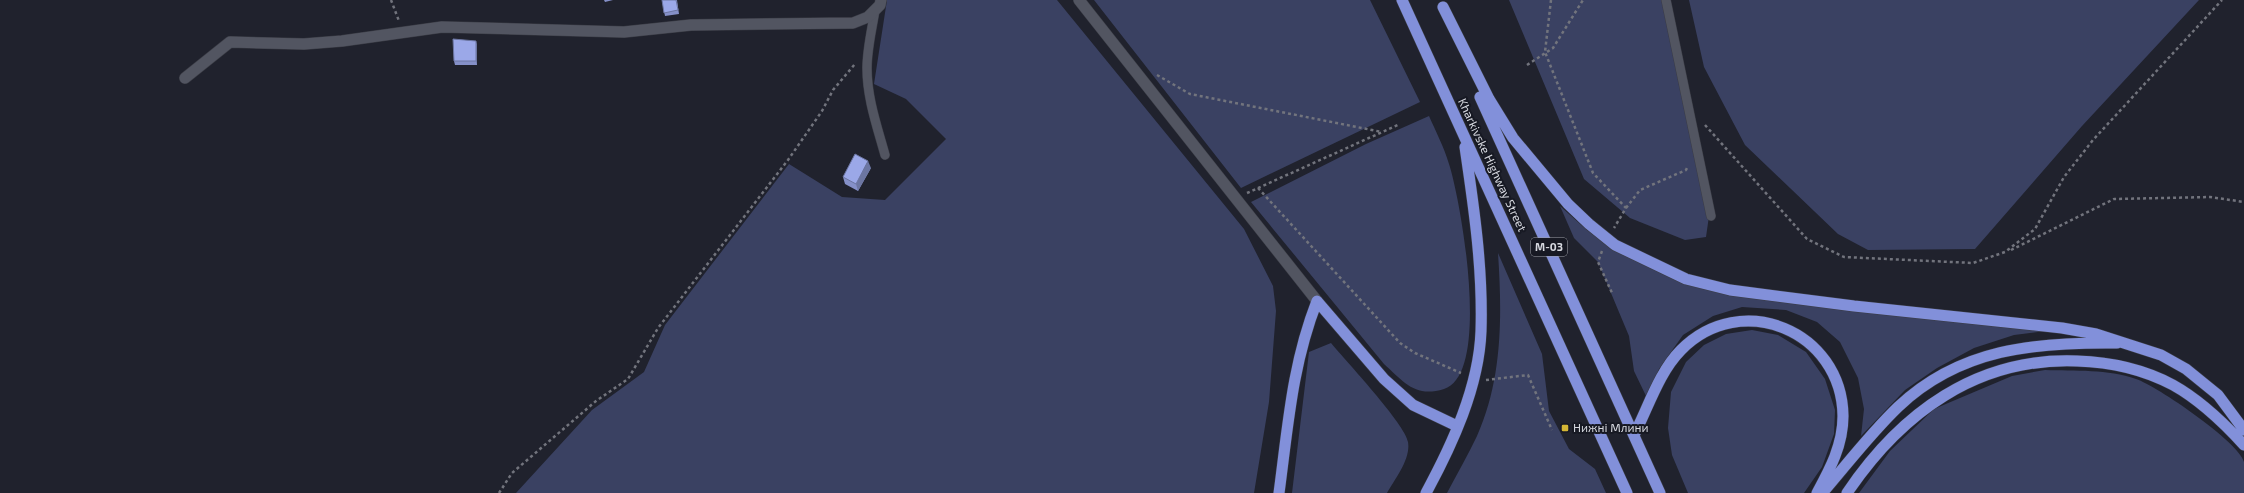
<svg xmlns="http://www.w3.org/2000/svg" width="2244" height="493" font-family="'Exo 2',sans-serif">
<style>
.green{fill:#3a4162}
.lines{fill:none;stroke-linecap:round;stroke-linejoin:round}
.service-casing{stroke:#3b3d46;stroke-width:10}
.minor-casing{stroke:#3b3d46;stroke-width:12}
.trunk-casing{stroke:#3b3d46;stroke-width:12}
.path{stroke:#72747d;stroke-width:2.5;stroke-dasharray:3 3;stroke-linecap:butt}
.service{stroke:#525561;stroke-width:9}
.minor{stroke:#525561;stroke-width:11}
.trunk{stroke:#8290da;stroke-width:11}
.wall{fill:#8590c8}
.shaded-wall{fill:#6c76a2}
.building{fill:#9ba8e8;stroke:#6c76a2}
.poi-dot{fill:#d4b635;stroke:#171923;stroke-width:1.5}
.labels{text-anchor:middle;stroke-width:4;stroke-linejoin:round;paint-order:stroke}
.shield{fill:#171923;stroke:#9d9fa7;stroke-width:1}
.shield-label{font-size:11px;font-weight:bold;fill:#d7d9e0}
.street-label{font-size:12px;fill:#d7d9e0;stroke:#171923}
.poi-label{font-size:12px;fill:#d7d9e0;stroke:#171923;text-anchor:start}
</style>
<rect width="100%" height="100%" fill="#20222d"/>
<path class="green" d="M887,0h170l187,229 29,57 3,25 -7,91 -15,91h-738l76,-83 52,-38 21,-47 124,-161 53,33 43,3 61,-61 -40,-40 -32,-15z
M1094,0h276l50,102 -179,86z
M1509,0h153l48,209 -4,28 -21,3 -55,-22 -46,-39z
M1689,0h510l-117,126 -107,123 -107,1 -30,-16 -93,-89 -41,-78z
M1429,116c7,16 15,31 20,48 12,37 43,210 -5,225 -29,9 -40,-7 -60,-25l-133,-162 115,-58z
M1560,206l27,24 25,18 68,34 373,48 -39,5 -40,13 -37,20 -32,22 -44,46 3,-27 -6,-31 -18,-36 -23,-20 -31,-12 -44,-3 -29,9 -30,19 -24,34 -12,29 -13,-27 -5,-35 -31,-74 -24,-24z
M1498,253l44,101 7,57 20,38 26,20 11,24h-159c10,-19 21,-38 30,-57 26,-58 25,-122 21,-183z
M1752,330l26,5 28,17 19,27 10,31 -1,24 -12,33 -18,26h-116l-16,-38 -4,-27 3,-36 15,-30 18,-17 22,-11z
M1331,343c14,17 75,82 77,99 3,17 -13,37 -21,51h-95l17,-141z
M2045,370c30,1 63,-1 91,9 21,7 103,63 108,83 0,9 0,22 0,31h-385l31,-42 44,-42 78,-33z"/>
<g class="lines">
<g class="service-casing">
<path id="service" d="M1666,0l45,216
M875,10c-3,19 -8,39 -8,58 0,30 10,58 18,87"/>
</g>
<g class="minor-casing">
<path id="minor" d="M1079,0l238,301
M185,78l45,-36 74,2 38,-3 100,-14 182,5 67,-7 162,-2 15,-6 12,-12 1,-5"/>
</g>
<g class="trunk-casing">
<path id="trunk" d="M1402,0l225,493
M1443,7l46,92 24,39 55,66 21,20 26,21 71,34 44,11 124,16 208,22 34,6 65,21 25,14 32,26 26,35
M1480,97l180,396
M1634,435c14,-27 25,-63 47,-85 60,-61 161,-19 162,66 0,29 -13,53 -26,77
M1824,491c24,-28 47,-58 74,-84 62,-59 138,-65 219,-64
M1279,493c9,-67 13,-128 38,-192l67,78 29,26 44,21
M1426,493c26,-48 53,-106 55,-162 2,-62 -7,-123 -16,-184
M1847,493c54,-80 130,-136 230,-132 33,1 66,8 96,24 27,15 50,37 71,60"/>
</g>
<path class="path" d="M391,0l8,21
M1551,0l-6,52 48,121 33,35 -12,20
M1527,65l26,-17 30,-48
M1157,75l33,19 192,38
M1705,125l102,114 37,18 129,6 32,-11 30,-23 29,-52 29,-37 129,-140
M1258,188l142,155 15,10 46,20
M1247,193l153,-69
M1626,208l14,-18 46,-20 2,-4
M2011,250l103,-51 96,-2 34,5
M1602,251l-4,11 14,31
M1486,380l42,-5 24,55
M499,493l13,-20 84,-72 32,-22 30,-51 130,-168 34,-49 11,-21 22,-26"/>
<use href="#service" class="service"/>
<use href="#minor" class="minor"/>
<use href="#trunk" class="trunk"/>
</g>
<path class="wall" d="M604,0h9l-8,2z
M662,0h15l2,14 -14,2z
M477,44v21h-22l-1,-4z
M871,168l-13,23 -13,-7 -2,-7z"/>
<path class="shaded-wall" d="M476,41l1,3v21l-1,-4z
M868,161l3,7 -13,23 -2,-7z"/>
<path class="building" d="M662,0h14l2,10 -14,3z
M453,39l23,2v20h-22z
M855,154l13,7 -12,23 -13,-7z"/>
<rect class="poi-dot" x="1561" y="424" width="8" height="8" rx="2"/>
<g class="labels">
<rect class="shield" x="1531" y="238" width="36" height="18" rx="3"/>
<g class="shield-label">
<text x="1549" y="251">М-03</text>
</g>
<g class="street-label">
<text transform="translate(1492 165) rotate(65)" y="4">Kharkivske Highway Street</text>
</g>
<g class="poi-label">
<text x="1573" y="432">Нижні Млини</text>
</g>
</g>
</svg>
